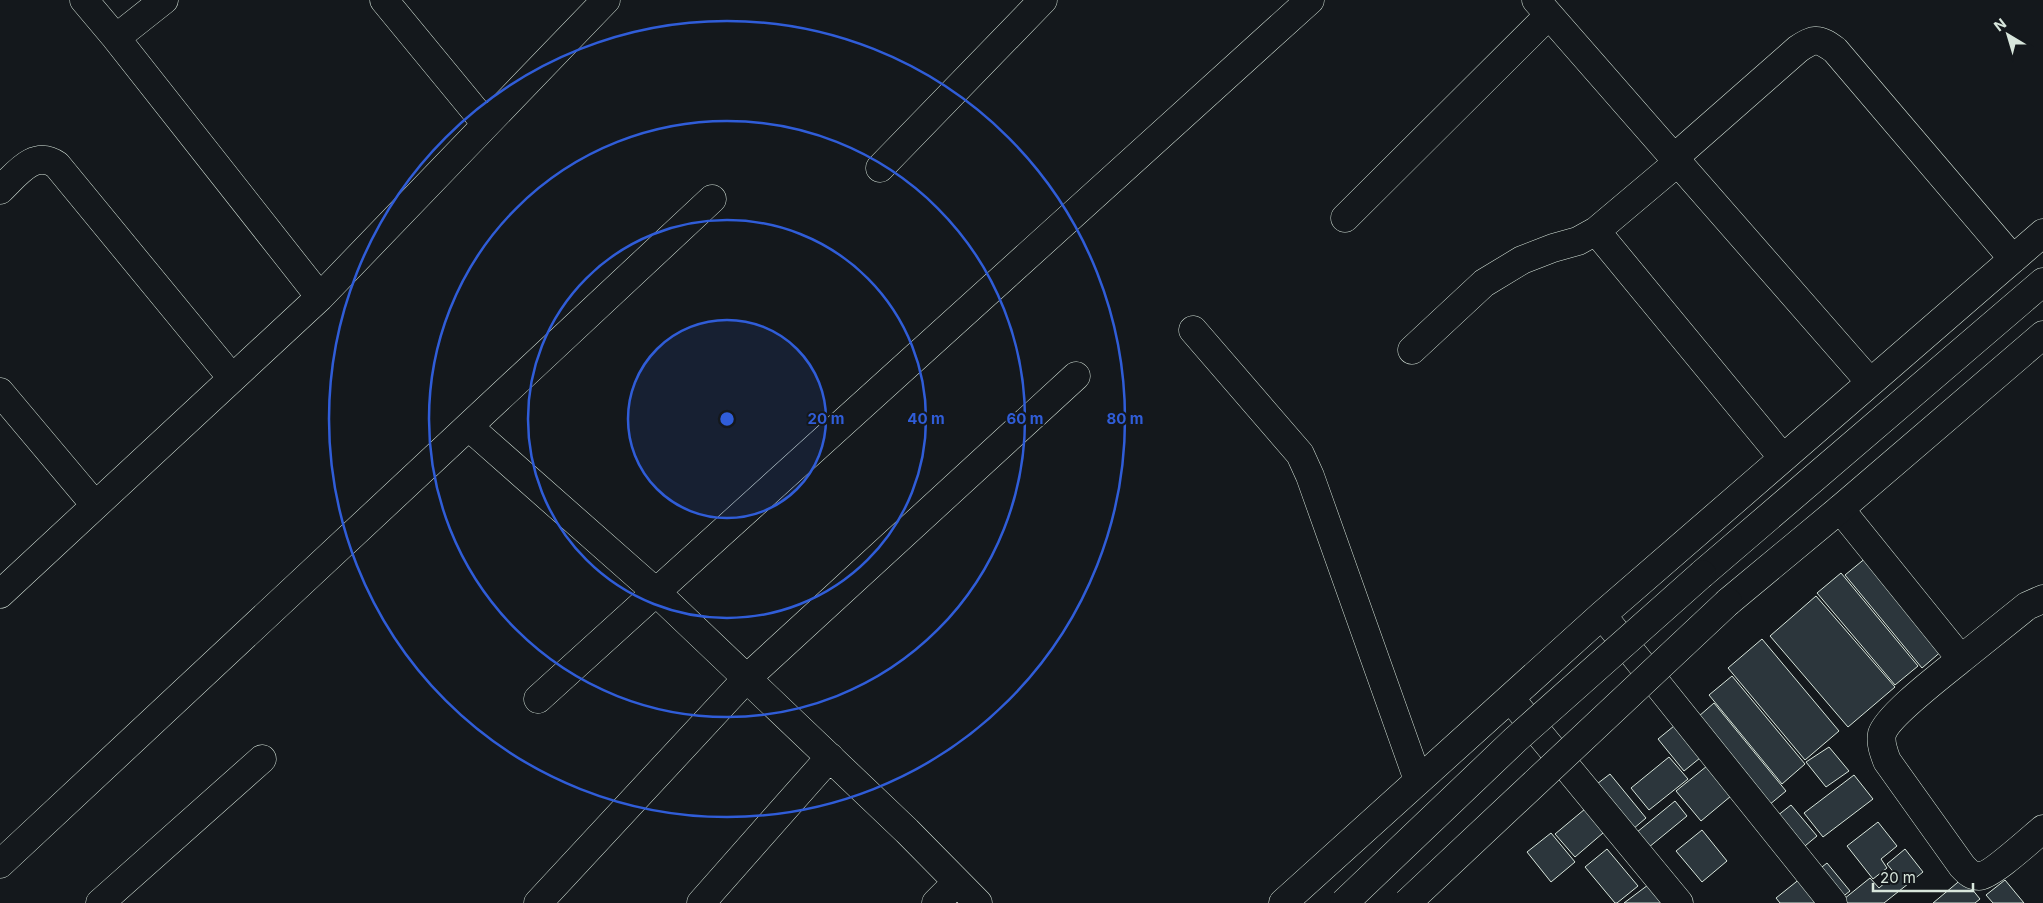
<svg xmlns="http://www.w3.org/2000/svg" width="2043" height="903" font-family="Inter,sans-serif">
<style>
.building{fill:#2c363c;stroke:#d8e6dc}
.lines{fill:none;stroke-linecap:round;stroke-linejoin:round}
.minor-casing{stroke:#d8e6dc;stroke-width:29}
.major-casing{stroke:#d8e6dc;stroke-width:29}
.minor{stroke:#14181c;stroke-width:28}
.major{stroke:#14181c;stroke-width:28}
.major-bridge-casing{stroke:#d8e6dc;stroke-width:29;stroke-linecap:butt}
.major-bridge{stroke:#14181c;stroke-width:28}
.ring{fill:none;stroke:#305dd8;stroke-width:2.5}
.centre{fill:#305dd8;stroke:#14181c;stroke-width:2.5}
.ring-label{font-size:15px;text-anchor:middle;font-weight:bold;fill:#305dd8;stroke:#14181c;stroke-width:4;stroke-linejoin:round;paint-order:stroke}
</style>
<rect width="100%" height="100%" fill="#14181c"/>
<path class="building" d="M1867,557l77,92 -22,19 -77,-93z
M1841,573l77,93 -23,19 -78,-92z
M1816,596l79,91 -47,40 -78,-91z
M1762,639l77,92 -34,29 -77,-92z
M1732,676l73,88 -23,20 -73,-89z
M1714,703l72,88 -23,19 -72,-87z
M1674,726l26,32 -16,13 -26,-32z
M1829,747l20,24 -23,16 -20,-25z
M1669,757l19,22 -39,31 -18,-22z
M1707,766l24,30 -30,25 -25,-30z
M1610,774l36,44 -20,17 -37,-45z
M1854,775l19,24 -50,38 -19,-24z
M1675,801l12,15 -44,36 -12,-15z
M1591,804l19,23 -35,30 -20,-23z
M1791,805l26,31 -23,19 -26,-32z
M1878,822l19,24 -16,13 6,9 -14,11 -26,-33z
M1702,830l25,31 -25,21 -26,-31z
M1551,833l24,29 -24,20 -24,-30z
M1607,849l31,37 -21,17h-2l-30,-36z
M1905,849l18,23 -39,31h-45l31,-25 9,10 16,-14 -8,-10z
M1827,863l23,28 -14,11 -23,-28z
M1801,878l20,25h-41l-4,-5z
M1963,878l17,21 -5,4h-42z
M2005,880l19,23h-31l-7,-8z
M1648,885l14,18h-38z"/>
<g class="lines">
<g class="minor-casing">
<path id="minor" d="M84,0l32,38 204,259
M384,0l102,124
M1536,0l334,382
M116,38l48,-38
M1674,158l124,-109c17,-11 20,-11 37,1l178,209
M880,168l163,-168
M0,190c17,-16 34,-41 57,-25l175,213
M1345,218l204,-203
M1596,231l187,227
M1193,330l107,124 10,22 108,304
M1412,350l72,-67 38,-23 31,-12 25,-7 18,-10 82,-69
M0,392l95,113
M469,427l187,165 251,239 71,72
M1840,509l121,150c-17,14 -74,57 -79,75 -2,9 2,19 5,27l75,105c5,5 8,10 17,10 12,0 53,-38 64,-47
M0,594l320,-297 286,-297
M1602,615l231,288
M1961,659l66,-53 16,-7
M1510,698l169,205
M538,699l772,-699
M0,864l712,-665
M100,903l162,-144
M538,903l209,-225 329,-302
M701,903l129,-146
M936,903l21,-21
M1283,903l319,-288 441,-382"/>
</g>
<g class="major-casing">
<path id="major" d="M1702,574l341,-292
M1728,602l112,-93 203,-174"/>
</g>
<use href="#minor" class="minor"/>
<use href="#major" class="major"/>
<g class="major-bridge-casing">
<path id="major-bridge" d="M1344,903l171,-163 187,-166
M1407,903l321,-301"/>
</g>
<use href="#major-bridge" class="major-bridge"/>
</g>
<circle cx="727" cy="419" r="99" fill="#305dd8" fill-opacity=".12"/>
<g class="ring">
<circle cx="727" cy="419" r="99"/>
<circle cx="727" cy="419" r="199"/>
<circle cx="727" cy="419" r="298"/>
<circle cx="727" cy="419" r="398"/>
</g>
<circle cx="727" cy="419" r="8" class="centre"/>
<g class="ring-label">
<text x="826" y="424">20 m</text>
<text x="926" y="424">40 m</text>
<text x="1025" y="424">60 m</text>
<text x="1125" y="424">80 m</text>
</g>
<g transform="translate(2008 35) rotate(322)" stroke="#14181c" stroke-width="4" paint-order="stroke">
<path d="M0-4L9 19L0 12L-9 19Z" fill="#d8e6dc"/>
<text y="-8" font-size="14" font-weight="bold" text-anchor="middle" fill="#d8e6dc">N</text>
</g>
<path d="M1873 883v8h100v-8" fill="none" stroke="#d8e6dc" stroke-width="2.5"/>
<text x="1880" y="883" font-size="15" fill="#d8e6dc" stroke="#14181c" stroke-width="4" paint-order="stroke">20 m</text>
</svg>
